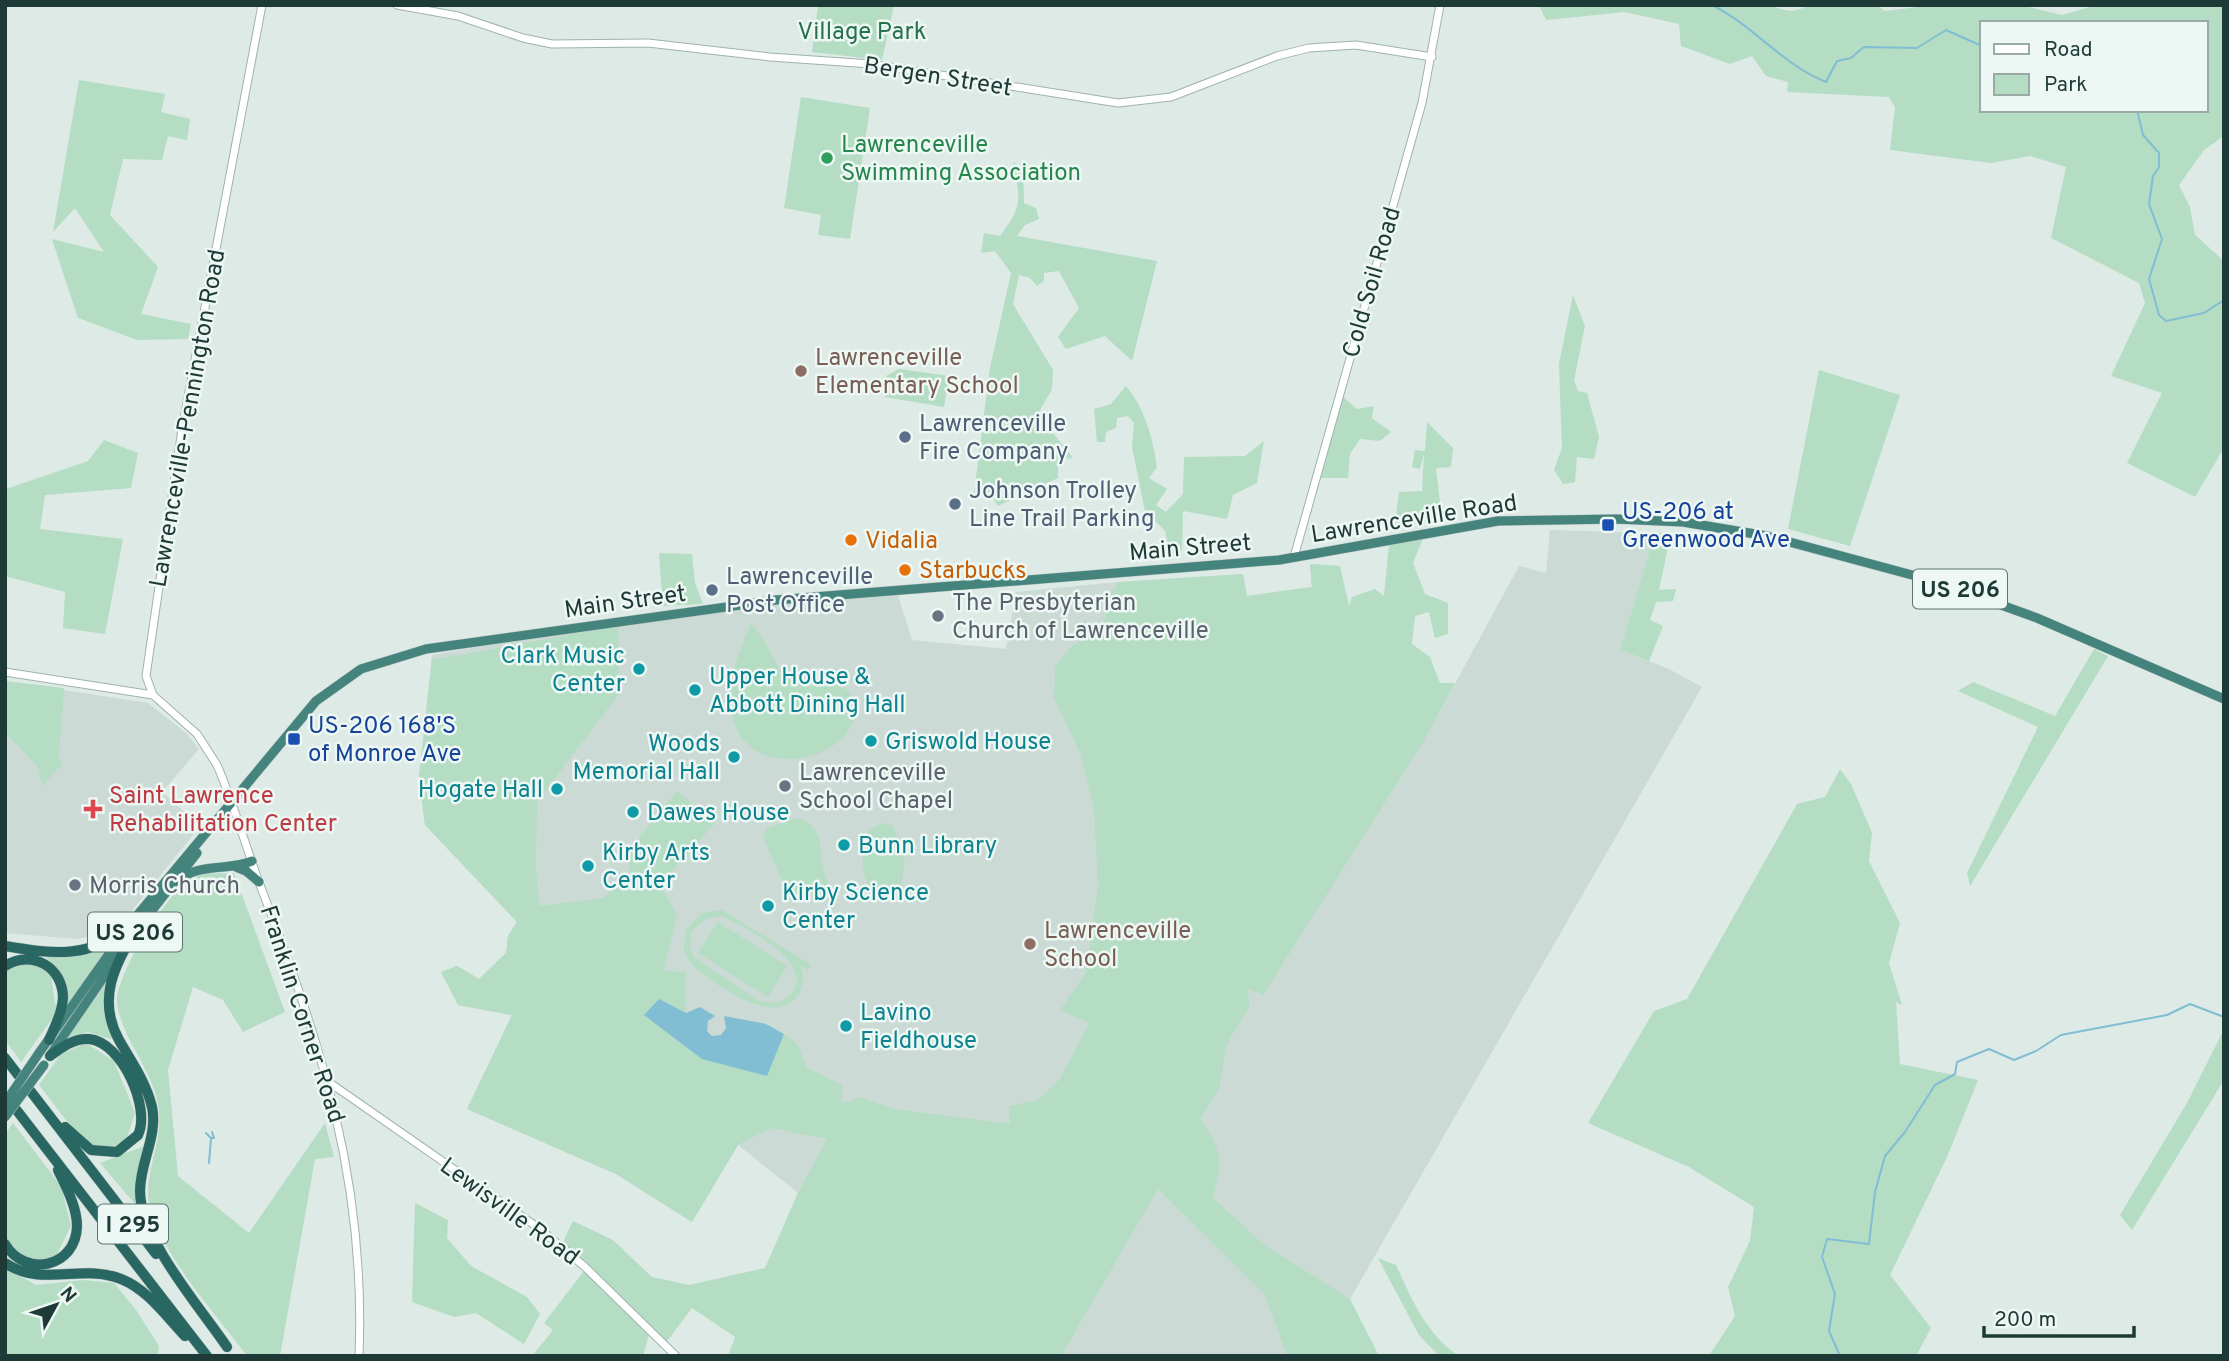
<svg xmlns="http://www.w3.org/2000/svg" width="2229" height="1361" font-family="Overpass,sans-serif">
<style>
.built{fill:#cbdad5}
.green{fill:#b4ddc4;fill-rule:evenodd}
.water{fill:#81bdd3}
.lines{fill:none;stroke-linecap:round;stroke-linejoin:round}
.stream{stroke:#81bdd3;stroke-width:2}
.tertiary-casing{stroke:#a0b2ae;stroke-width:9}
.trunk-casing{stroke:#bcc4c3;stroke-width:10}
.motorway-casing{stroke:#bcc4c3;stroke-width:11}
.tertiary{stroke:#fff;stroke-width:7}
.trunk{stroke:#44847d;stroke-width:9}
.motorway{stroke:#296762;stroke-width:10}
.trunk-bridge-casing{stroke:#bcc4c3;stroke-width:10;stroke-linecap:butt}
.trunk-bridge{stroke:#44847d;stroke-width:9}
.leisure-dot{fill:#2e9e5b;stroke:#edf7f3;stroke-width:2.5}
.education-dot{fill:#8d6e63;stroke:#edf7f3;stroke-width:2.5}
.service-dot{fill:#5c6f8a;stroke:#edf7f3;stroke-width:2.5}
.transit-dot{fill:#1a4fb4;stroke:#edf7f3;stroke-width:2.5}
.food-dot{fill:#e8710a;stroke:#edf7f3;stroke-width:2.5}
.worship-dot{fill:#6b7280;stroke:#edf7f3;stroke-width:2.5}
.culture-dot{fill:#0f9aa8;stroke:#edf7f3;stroke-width:2.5}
.health-dot{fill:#e0444e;stroke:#edf7f3;stroke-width:2.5}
.labels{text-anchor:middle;stroke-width:5;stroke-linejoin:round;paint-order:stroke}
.shield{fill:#edf7f3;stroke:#5c736f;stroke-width:2}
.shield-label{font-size:23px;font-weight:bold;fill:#1e3a36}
.park-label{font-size:24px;fill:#27724c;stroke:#edf7f3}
.street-label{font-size:24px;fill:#1e3a36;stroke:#edf7f3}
.leisure-label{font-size:24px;fill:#27864d;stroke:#edf7f3;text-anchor:start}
.education-label{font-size:24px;fill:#785e54;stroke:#edf7f3;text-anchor:start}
.service-label{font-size:24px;fill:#4e5e75;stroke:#edf7f3;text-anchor:start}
.transit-label{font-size:24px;fill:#164399;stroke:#edf7f3;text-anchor:start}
.food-label{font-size:24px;fill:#c56008;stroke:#edf7f3;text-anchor:start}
.worship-label{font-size:24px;fill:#5b616d;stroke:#edf7f3;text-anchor:start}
.culture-label{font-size:24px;fill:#0d838f;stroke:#edf7f3;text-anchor:start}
.health-label{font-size:24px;fill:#be3a42;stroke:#edf7f3;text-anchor:start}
</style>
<rect width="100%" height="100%" fill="#ddeae6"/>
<path class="built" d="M1550,530l105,3 -35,117 49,19 33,18 -352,612 -13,57h-609l70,-163 -60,-48 -46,77 -76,-48 -149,-65 45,-94 -54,-10 -17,-33 16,-6 22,13 27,-26 2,-17 9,-14 -92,-97 -6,-48 13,-122 183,-31 118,-15 165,-14 14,45 94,9 10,-57 103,-10 124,-8 4,22 65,-9 -2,-23 30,2 8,42 77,131 94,-173 27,7z
M5,681l143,22 38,30 13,16 -37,43 38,34 -74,92 -19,14 -29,7 -73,-6z"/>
<path class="green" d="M818,5h76l-12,55 -70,-8z
M1539,5h232c13,7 25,8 38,0h68l8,6 49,-6h86l42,10 35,-10h127v131l-20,14 -25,35 11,22 5,28 29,26v187l-29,49 -68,-34 35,-70 -51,-17 34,-73 -6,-20 -88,-45 15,-71 -36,-11 -39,7 -101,-13 5,-43 -6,-10 -102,-5 1,-10 -22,-6 -14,-20 -22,8 -49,-18 -2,-22 -54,-12 -79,8zM1982,23h224v87h-224z
M79,80l86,14 -4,18 29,7 -3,21 -19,-4 -6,24 -39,-1 -13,56 48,52 -17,47 50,10 -3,15 -51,1 -59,-22 -26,-79 52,13 -29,-44 -22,24z
M801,97l69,11 -20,131 -32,-4 3,-20 -37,-7z
M1013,162l10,7 1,34 12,5 3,11 -14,6 -8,11 140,25 -25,100 -27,-25 -39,13 -8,-12 21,-29 -20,-37 -15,2v8l-7,5 -7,-8 -11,-3 -6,29 40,66 -1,19 -14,25 35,44 -15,1v19l-60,28 -8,-12 -16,-1 16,-125 21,-95 -16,-22 -14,2 3,-20 16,3c24,-32 20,-36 13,-74z
M1573,295l12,31 -11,54 4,11 9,2 12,44 -5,22 -17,-2 -2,25 -12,2 -9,-14 8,-22 -3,-84z
M899,369l50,7 -5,31 -59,-10 1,-21z
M1819,370l81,25 -50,151 -62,-17z
M1126,386c19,23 27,52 31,81l-8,11 18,11 -11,16 10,7 17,-18 1,-37 61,-1 19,-15 -7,42 -24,12 -6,24 -44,-8 -1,39 -12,6 -5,-25 -20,-20 -13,-64 2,-24 -6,-7 -11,2 -1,10 -10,4 -1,10h-8l-3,-33 17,-5z
M1342,396l15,13 17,-3 -2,12 19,14 -11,9 -20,-2 -10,15 -2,24h-27z
M1427,422l26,26 -2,19 -15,1 6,52 -47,6 4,-34 23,-1 2,-38 -4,16 -8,-2 3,-17 10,1z
M104,440l34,13 -7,35 -86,7 -5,34 83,10 -18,95 -42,-6 2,-36 -60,-16 1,-87 82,-28z
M1655,533h16l-12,57 17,-1 -3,12 -17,1 -6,18 13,6 -14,35 -29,-11z
M1423,538l-10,25 12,31 23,9v31l-13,4 -6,-26 -14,4 -3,28 18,13 10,26h15l-30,56 -162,256 -15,-6 1,18 -22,37 -8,45 -19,30c23,32 22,41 13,79l50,46 87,55 29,57h-92l-22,-61 -107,-106 -97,167h-333l7,-19 -43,-29 -28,37 -102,-101 11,-23 40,19 39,37 37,8 76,-17 33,-75 29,-54 -56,-11 -33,17 -46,77 -76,-48 -149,-65 45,-94 -54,-10 -17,-33 16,-6 22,13 27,-26 2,-17 9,-14 -92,-97 -6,-48 13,-117 186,-34 1,68 -82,108 -1,64 3,40 64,-8 14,-13 14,-3 31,7 15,25 -13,57 22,1v41l-27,-13 107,76 18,-42 14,11 8,22 36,18v16l7,1 10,-5 35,12 116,15 -1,-18 29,-6 22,-21 29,-56 -29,-13 26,-38 12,-86 -4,-78 -14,-55 -26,-55 1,-32 17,-20 30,-16 9,-37 8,-11 124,-8 4,22 65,-9 -2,-23 30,2 9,40 3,-9 23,-8 9,7 5,-52z
M659,553l33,1 3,29 8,21 -40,2z
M751,624l11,13 18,33 29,17 17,-5 22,8c46,81 -186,124 -97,-66z
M2094,649l14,7 -138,230 -3,-13 71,-146 -80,-36 15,-9 82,34z
M5,681l59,7 -5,68 3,8 -20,22 -4,-19 -33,-35z
M1840,769l11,15 21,49 -3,28 31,62 -11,40 13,42 -6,-3 4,62 78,16 -31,77 -57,118 41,53 -15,28h-207l26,-40 -7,-29 22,-46 4,-34 -65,-40 -101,-44 66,-112 33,-12 110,-195 28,-7z
M677,791l38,32 -53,59 -30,-2 -6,-27z
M797,818c28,9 21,27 26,50 2,11 7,16 5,27l-9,7 -24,-4 -12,-15 -20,-46 4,-9z
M882,823l11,3 12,35 -4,25 -15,9c-30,-4 -24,-42 -18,-64z
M234,873l51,139 -42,20 -20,-32 -30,-13 -25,83 10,106 71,57 76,-110 9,34 -19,2 -35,197h-33c-33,-44 -75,-89 -95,-141 -13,-35 11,-68 7,-104 -3,-38 -37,-70 -42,-108 -3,-26 54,-119 80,-127 10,-4 25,-2 37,-3z
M722,910l89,55 -3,5 -8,-5c4,10 4,23 -3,32 -25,31 -88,-15 -108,-36l-5,-10 2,-21 16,-17zM721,916c22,10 99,48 69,79 -9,9 -20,9 -31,6l-65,-44 -4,-8 1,-17 14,-13z
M718,922l69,44 -19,31 -70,-44z
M107,947l-40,59c-1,-23 -4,-36 -24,-51h37z
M32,962l19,13 4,29 4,5 -38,53 -16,-22v-66l8,-10z
M106,981l-3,25 9,25 -1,8 -23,-7 -21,5z
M2224,1029v51l-92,150 -12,-15 67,-112z
M86,1043l28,18 21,52 -10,31 -31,5 -8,-3 -47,-61 22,-31z
M13,1123l48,63 10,40 -15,30 -18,5 -33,-5v-122z
M144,1146l-8,59 -36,-42z
M415,1203l33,17 -1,18 24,28 56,31 13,17 -16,30 -48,-31 -22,4 -42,-15z
M1378,1258l18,7c16,35 30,69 63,91h-20l-20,-21z
M5,1268l31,17 47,-5 31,3 22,27 23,36 -2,10h-152z
M584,1271l65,64 -6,21h-111l21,-26 -9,-7z"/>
<path class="water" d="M659,999l27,14 14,-6 15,9 -7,5 -1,10 5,5 9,-1 5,-7 -2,-12 42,8 18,10 -17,42 -65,-17 -58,-44z"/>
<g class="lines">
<path class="stream" d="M1712,5c42,21 71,60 114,77l11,-21 14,-3 13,-11 53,1 29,-18 36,16
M2137,110l6,25 16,18v14l-6,9 -4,28 13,35 -13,40 10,36 7,6 38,-8 20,-13
M206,1133l5,5 -2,25
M211,1138h3l-2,-6
M1840,1356l-11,-25 6,-37 -13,-37 5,-18 42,5 6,-52 10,-36 20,-24 30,-47 20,-11 2,-12 32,-13 25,11 22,-9 25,-16 106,-20 23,-11 34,13"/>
<g class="tertiary-casing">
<path id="tertiary" d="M262,5l-80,424 -36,247 7,19 44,39 20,31c17,39 28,80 43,120 62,161 106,296 99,471
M397,5l61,11 65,22 29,6 96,-1 122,14 101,7 247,39 53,-6 106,-41 32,-8 47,-3 76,12
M1294,557l128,-454 18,-98
M5,672l148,23
M330,1083l210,146 45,38 91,89"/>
</g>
<g class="trunk-casing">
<path id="trunk" d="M236,867l10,4 13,11
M181,878c23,-15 47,-7 71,-17
M132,936l65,-83
M39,1053l91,-129 186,-223 45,-32 65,-20 350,-49 503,-40 219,-39 119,-2 66,3 84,14 171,46 99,36 187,81
M51,1054l67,-98"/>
</g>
<g class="motorway-casing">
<path id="motorway" d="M136,930c-22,35 -39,70 -17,110 12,21 27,42 33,67 6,29 -12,55 -12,84 0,48 60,116 87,156
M5,946c47,8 87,14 125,-22
M5,966c27,-17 58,1 58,32 -1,14 -8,29 -14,42
M50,1056c12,-9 24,-18 39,-17 33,3 62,69 49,96l-21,17 -26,-2 -26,-23
M5,1058l151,196
M8,1099l199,257
M5,1244c20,34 71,24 72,-18 0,-19 -11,-39 -19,-56
M5,1263c37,25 77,0 116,16 26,10 45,37 64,57"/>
</g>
<use href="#tertiary" class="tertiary"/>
<use href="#trunk" class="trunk"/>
<use href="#motorway" class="motorway"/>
<g class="trunk-bridge-casing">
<path id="trunk-bridge" d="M5,1103l34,-50
M5,1117l39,-52"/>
</g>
<use href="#trunk-bridge" class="trunk-bridge"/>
</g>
<circle class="leisure-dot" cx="827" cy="158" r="7"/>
<g class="education-dot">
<circle cx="801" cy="371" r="7"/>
<circle cx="1030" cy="944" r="7"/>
</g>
<g class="service-dot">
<circle cx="905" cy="437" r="7"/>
<circle cx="955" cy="504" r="7"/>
<circle cx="712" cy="590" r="7"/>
</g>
<g class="transit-dot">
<rect x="1601" y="518" width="14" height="14" rx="3.5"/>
<rect x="287" y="732" width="14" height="14" rx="3.5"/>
</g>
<g class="food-dot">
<circle cx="851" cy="540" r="7"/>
<circle cx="905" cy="570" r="7"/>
</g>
<g class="worship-dot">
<circle cx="938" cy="616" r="7"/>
<circle cx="785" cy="786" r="7"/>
<circle cx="75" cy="885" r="7"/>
</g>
<g class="culture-dot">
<circle cx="639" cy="669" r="7"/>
<circle cx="695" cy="690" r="7"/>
<circle cx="871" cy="741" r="7"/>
<circle cx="734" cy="757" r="7"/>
<circle cx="557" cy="789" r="7"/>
<circle cx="633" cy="812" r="7"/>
<circle cx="844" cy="845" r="7"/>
<circle cx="588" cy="866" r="7"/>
<circle cx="768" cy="906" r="7"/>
<circle cx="846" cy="1026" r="7"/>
</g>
<path class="health-dot" d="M89.5 798.5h7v7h7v7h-7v7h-7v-7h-7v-7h7z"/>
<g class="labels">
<g class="shield">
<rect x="1913" y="569.5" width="94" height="39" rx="5"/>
<rect x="88" y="912.5" width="94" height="39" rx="5"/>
<rect x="98" y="1204.5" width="70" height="39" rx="5"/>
</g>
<g class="shield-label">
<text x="1960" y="597">US 206</text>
<text x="135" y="940">US 206</text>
<text x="133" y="1232">I 295</text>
</g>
<g class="park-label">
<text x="862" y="39">Village Park</text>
</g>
<g class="street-label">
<text transform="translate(938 76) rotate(9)" y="8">Bergen Street</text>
<text transform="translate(1371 282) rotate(-74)" y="8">Cold Soil Road</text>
<text transform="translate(187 418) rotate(-80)" y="8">Lawrenceville-Pennington Road</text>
<text transform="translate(1414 518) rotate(-9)" y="8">Lawrenceville Road</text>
<text transform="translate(1190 547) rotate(-5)" y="8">Main Street</text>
<text transform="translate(625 601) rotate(-8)" y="8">Main Street</text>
<text transform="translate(303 1014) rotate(72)" y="8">Franklin Corner Road</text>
<text transform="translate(510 1211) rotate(36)" y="8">Lewisville Road</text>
</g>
<g class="leisure-label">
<text x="841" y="152">Lawrenceville<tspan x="841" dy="28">Swimming Association</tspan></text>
</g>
<g class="education-label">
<text x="815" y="365">Lawrenceville<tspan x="815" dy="28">Elementary School</tspan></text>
<text x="1044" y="938">Lawrenceville<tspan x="1044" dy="28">School</tspan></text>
</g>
<g class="service-label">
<text x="919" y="431">Lawrenceville<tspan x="919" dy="28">Fire Company</tspan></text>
<text x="969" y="498">Johnson Trolley<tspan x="969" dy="28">Line Trail Parking</tspan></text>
<text x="726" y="584">Lawrenceville<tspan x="726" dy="28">Post Office</tspan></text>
</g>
<g class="transit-label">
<text x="1622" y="519">US-206 at<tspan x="1622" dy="28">Greenwood Ave</tspan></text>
<text x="308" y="733">US-206 168'S<tspan x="308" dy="28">of Monroe Ave</tspan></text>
</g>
<g class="food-label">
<text x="865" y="548">Vidalia</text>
<text x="919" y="578">Starbucks</text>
</g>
<g class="worship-label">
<text x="952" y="610">The Presbyterian<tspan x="952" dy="28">Church of Lawrenceville</tspan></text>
<text x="799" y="780">Lawrenceville<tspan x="799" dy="28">School Chapel</tspan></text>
<text x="89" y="893">Morris Church</text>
</g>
<g class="culture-label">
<text x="625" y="663" text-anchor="end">Clark Music<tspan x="625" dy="28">Center</tspan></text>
<text x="709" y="684">Upper House &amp;<tspan x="709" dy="28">Abbott Dining Hall</tspan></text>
<text x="885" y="749">Griswold House</text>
<text x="720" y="751" text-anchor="end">Woods<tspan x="720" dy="28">Memorial Hall</tspan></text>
<text x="543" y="797" text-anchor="end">Hogate Hall</text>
<text x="647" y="820">Dawes House</text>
<text x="858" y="853">Bunn Library</text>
<text x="602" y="860">Kirby Arts<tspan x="602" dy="28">Center</tspan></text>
<text x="782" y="900">Kirby Science<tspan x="782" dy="28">Center</tspan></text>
<text x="860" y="1020">Lavino<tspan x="860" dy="28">Fieldhouse</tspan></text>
</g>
<g class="health-label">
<text x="109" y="803">Saint Lawrence<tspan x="109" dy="28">Rehabilitation Center</tspan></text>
</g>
</g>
<rect width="2229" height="1361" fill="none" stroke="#1e3a36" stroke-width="14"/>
<rect x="1980" y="21" width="228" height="91" fill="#edf7f3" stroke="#9aaba7" stroke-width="2"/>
<rect x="1994" y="44" width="35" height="10" fill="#ffffff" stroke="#9aaba7" stroke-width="2"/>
<text x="2044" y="56" font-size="21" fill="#1e3a36">Road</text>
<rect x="1994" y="74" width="35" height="21" fill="#b4ddc4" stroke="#9aaba7" stroke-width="2"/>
<text x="2044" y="91" font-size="21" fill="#1e3a36">Park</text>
<g transform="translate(56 1305) rotate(50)" stroke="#edf7f3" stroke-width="5" paint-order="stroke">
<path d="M0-5L12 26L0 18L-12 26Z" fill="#1e3a36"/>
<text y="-10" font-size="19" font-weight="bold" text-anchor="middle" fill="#1e3a36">N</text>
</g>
<path d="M1984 1326v10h150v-10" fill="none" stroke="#1e3a36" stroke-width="3.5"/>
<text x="1994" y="1326" font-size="21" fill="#1e3a36" stroke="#edf7f3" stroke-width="5" paint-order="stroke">200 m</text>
</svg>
